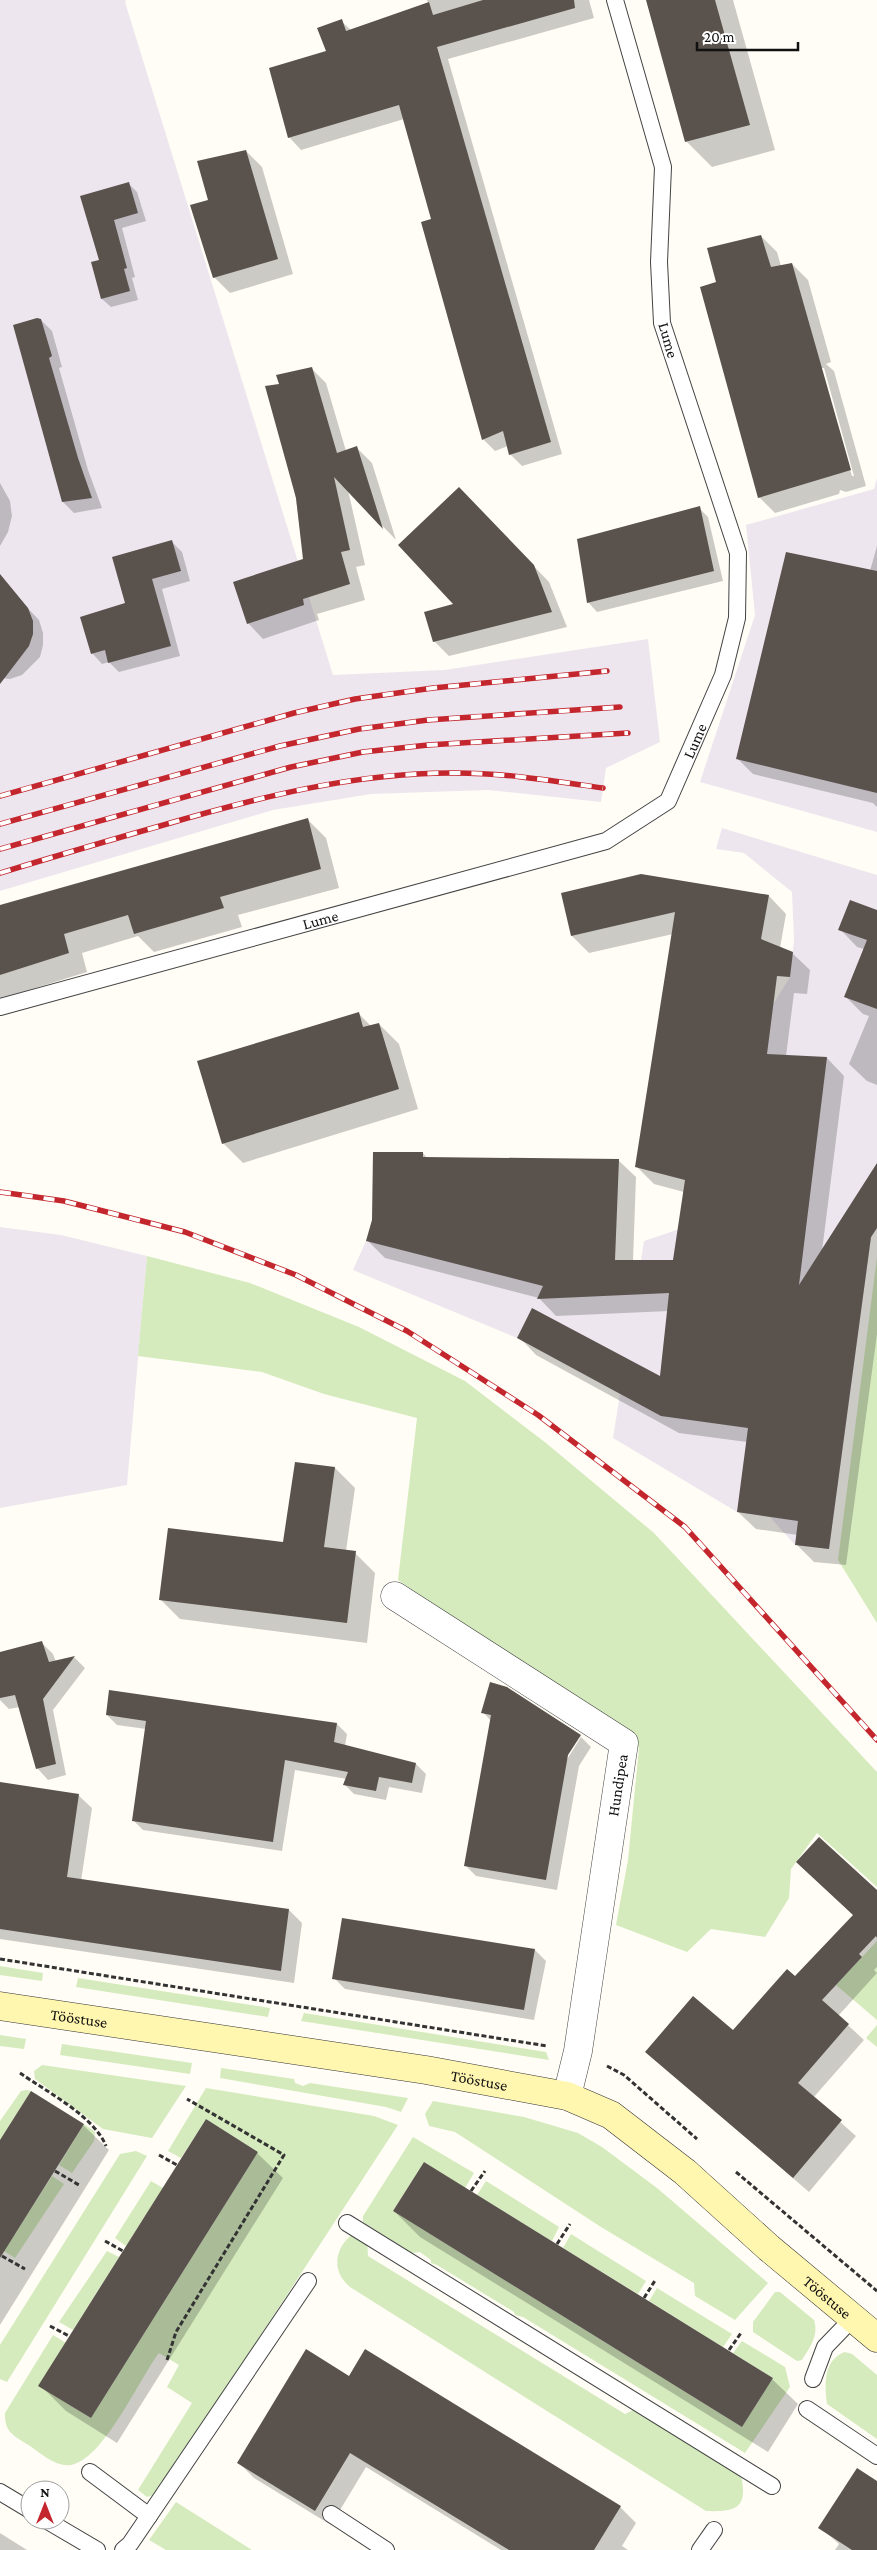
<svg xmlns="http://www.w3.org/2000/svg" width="877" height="2550" font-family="'Crimson Pro',serif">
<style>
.industrial{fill:#eee6ef}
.green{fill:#d5ebbd}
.shadow{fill:#0003;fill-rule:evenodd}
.building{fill:#5a524d}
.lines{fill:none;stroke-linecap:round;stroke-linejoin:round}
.lane-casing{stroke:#444;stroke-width:18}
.street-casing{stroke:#444;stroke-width:29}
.secondary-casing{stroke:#333;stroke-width:29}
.path{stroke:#333;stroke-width:3;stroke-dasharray:5 2.5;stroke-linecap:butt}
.lane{stroke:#fff;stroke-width:16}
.street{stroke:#fff;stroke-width:28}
.secondary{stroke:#fff6b0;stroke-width:28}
.rail-casing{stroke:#c4262e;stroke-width:5.5}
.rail{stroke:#fff;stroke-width:4;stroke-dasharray:11;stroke-linecap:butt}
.labels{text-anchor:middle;stroke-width:5;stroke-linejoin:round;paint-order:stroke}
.street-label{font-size:16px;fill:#111;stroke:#fff}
</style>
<rect width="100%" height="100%" fill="#fffdf5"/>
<path class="industrial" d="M0,0h126l-1,2 208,673 111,-5 204,-31 12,103 -54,26 -5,34 -113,-12 -117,4 -98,16 -273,81z
M877,478v354l-177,-50 55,-167 -9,-90 128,-36z
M722,828l155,47v353l-6,10 -42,311 -34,-4 -25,-28 -33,-5 -124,-74 7,-44 -103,-56 -164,-68 13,-29 9,-32 216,51h50l3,-19 65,-22 32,-220 33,4 16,-26 4,-37 -2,-48 -48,-39 -28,-4z
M0,1227l61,8 86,21 -20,229 -127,23z"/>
<path class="green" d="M147,1256l103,27 109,44 106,54 81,62 108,90 223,239v115l-60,-54 -26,36 -2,29 -24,39 -54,-8 -24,23 -71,-27 12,-65 11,-112 -25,-28 -161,-102 -55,-38 19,-162 -93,-24 -62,-22 -124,-16z
M877,1257v366l-39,-63z
M877,1941v79l-41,-35z
M0,1966l43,7 -1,8 -42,-6z
M78,1978l192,30 -2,9 -192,-30z
M304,2013l242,39 3,8 -248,-39z
M877,2025v22l-11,-9z
M0,2035l26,4 -2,10 -24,-3z
M62,2044l130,19 -2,11 -130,-19z
M42,2065l144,21 -34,52 -49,-9 -68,-50 -1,-8z
M221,2068l73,11 1,4 8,3 7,-3 98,15 -7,14 -15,-5 -166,-29z
M206,2088l168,28 24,9 -241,369 -10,3 -9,-7 54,-87 -25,-16 12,-22 -20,-12c-20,26 -55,106 -88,112 -16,2 -29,-11 -41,-19 -15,-10 -26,-13 -25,-33l48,-78 13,8 -27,43 52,32 167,-266 -52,-33 -25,39 -13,-7z
M26,2090l5,1 -31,49v-19l21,-30z
M433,2101l91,16 54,16 24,14 55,41 111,95 -33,37 -40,-24 -1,-13 -93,-56 -146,-95 -26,-6 -4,-12z
M84,2124l11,8 -1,9 -22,32 -13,-8z
M413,2137l61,36 -9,15 -41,-26 -31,49 349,216 31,-49 -40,-25 9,-12 43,26 5,20 -45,66 -222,-136 -8,-2 -1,-3 -77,-47 -6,-2v-3l-11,-8 -8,1 -49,-31v-6z
M136,2151l11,5 -140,226 -7,-3v-34l120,-191z
M52,2176l12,8 -49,74 -11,-7z
M151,2181l12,7 -37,58 -11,-8z
M486,2181l73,46 -7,14 -75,-46z
M571,2234l75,47 -8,13 -75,-46z
M350,2236h9l8,4 1,16 257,158 12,-6 104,67c7,33 -4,37 -35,36l-356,-224c-18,-15 -16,-36 0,-51z
M107,2251l12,6 -46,73 -14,-8z
M657,2288l75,46 -9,13 -74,-46z
M775,2292h5l34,28c5,16 -4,27 -12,40l-5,1 -44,-29v-10z
M845,2352l7,2 25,21v64l-50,-35c-3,-20 -3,-45 18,-52z
M176,2502l76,48h-86l-17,-10z"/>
<path class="shadow" d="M427,0h162l5,18 -146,41 114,395 -40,12 -12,-12 -2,-8 -13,5 -12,-12 -51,-219 -28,-101 -103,31 -12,-13 52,-116 10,9 77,-27z
M648,0h85l42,150 -63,17 -26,-26z
M246,151l16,16 31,107 -63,19 -16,-16 -5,-76z
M128,183l9,9 9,29 -24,7 13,49 -3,1 6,22 -27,7 -9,-8 -2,-38 -19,-64z
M761,236l16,16 4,14 11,-2 16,16 23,82 -5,2 8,7 32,115 -20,6 -6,-2 -1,4 -64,19 -16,-16 -41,-214zM821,368h3l30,108h-2z
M41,320l11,11 10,36 -3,1 29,102 14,38 -28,5 -11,-11z
M311,368l15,15 20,68 11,-3 15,15 24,77 -48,-50 17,75 -9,2 9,33 -48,14 2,6 -56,19 -15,-16 56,-63 -23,-175z
M0,483l10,18 2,15 -4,16 -8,14z
M474,504l75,78 18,45 -118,29 -15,-15 22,-36z
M699,508l9,9 15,64 -126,31 -9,-10z
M172,542l10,10 8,29 -28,8 18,67 -61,16 -10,-10 -7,2 -10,-11z
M877,546v261l-4,-4 -120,-29 -15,-15 132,-188z
M0,590l19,9 20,21 4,13v12l-3,12 -18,18 -12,4 -10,-1z
M307,819l19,19 13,50 -101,27 4,12 -88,25 -16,-16 -56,17 5,19 -87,27v-93z
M562,894l207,2 17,18 -6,34 12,5 18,17 -3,24 -13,-1 -8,63 41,2 17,18 -22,175 55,-86v169l-31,231 -32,-3 -17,-17 1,-10 -42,-6 -18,-17 9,-70 -68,-9 -143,-78 -17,-18 142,41 8,-67 -113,5 -17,-18 -154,-40 -18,-18 56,-87 4,5 191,2 18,17 -3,84h41l10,-69 -30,-8 -18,-18 37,-232 -84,19 -17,-17z
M877,911v174l-10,-4 -18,-17 20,-48 -6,-2 -17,-17 18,-48 -7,-2 -17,-18z
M359,1014l12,12 8,-2 20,20 19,65 -175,54 -20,-20z
M296,1463l39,5 20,20 -9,63 9,2 20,20 -8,70 -187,-24 -20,-20 124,-56z
M42,1643l11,11 3,8 19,-4 10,10 -32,42 13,65 -18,5 -10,-11 -18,-62 -11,2 -9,-9v-47z
M507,1688l74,49h-2l-15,22 2,2 15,-24 10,10 -12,19 -22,124 -81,-14 -11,-11 26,-144 -8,-9z
M107,1715l230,9 10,10 -2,12 71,18 10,10 -4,19 -33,-6 -3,13 -32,-6 -10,-10 3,-5 -52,-9 -13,81 -139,-21 -10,-10 13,-91 -29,-4z
M0,1783l78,12 14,13 -11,73 208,29 13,13 -8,60 -294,-44z
M877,1894v73l-3,3 3,3 -39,43 26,24 -51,58 43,38 -47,56 -162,-140 87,-20 61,-54z
M535,1950l11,11 -12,59 -189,-31 -11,-11z
M83,2125l26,25 -109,175v-182z
M257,2153l26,25 -166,265 -51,-32 -26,-26z
M394,2211l378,168 26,25 -30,48 -348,-215z
M349,2378l271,129 16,16 -14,23 6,4h-127l-135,-83 -35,58 -77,-47 -16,-16z
M877,2483v67h-42l4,-6 -19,-17z
M0,2533l27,17h-27z"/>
<path class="building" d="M483,0h91l1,8 -138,39 114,395 -42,13 -6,-24 -21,9 -61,-218 10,-3 -32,-114 -111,33 -19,-70 57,-17 -9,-23 25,-9 4,12 83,-29 4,13z
M646,0h69l35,125 -65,17z
M246,150l32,109 -65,19 -23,-73 18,-5 -11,-39z
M129,182l9,31 -24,7 13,48 -3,1 6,22 -29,8 -10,-37 8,-2 -19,-64z
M761,235l10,32 21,-4 59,207 -93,28 -58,-211 16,-5 -9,-34z
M37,318l4,1 11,37 -3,2 29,100 14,40 -30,4 -49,-177z
M312,367l25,86 20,-7 26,83 -49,-52 16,73 -9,2 9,32 -47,15 1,6 -57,19 -14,-42 70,-23 -7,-61 -31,-112 14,-2 -3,-9z
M459,487l75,78 18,47 -119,30 -9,-30 29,-8 -55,-59z
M700,506l14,65 -127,32 -10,-64z
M172,540l9,31 -29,8 19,67 -63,17 -3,-13 -14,4 -11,-37 45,-14 -13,-46z
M786,552l91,19v222l-141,-34z
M0,574l28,34 5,13v13l-4,12 -29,38z
M308,818l13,51 -101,28 4,11 -90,26 -6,-19 -64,19 5,19 -69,22v-70z
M641,874l128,21 -8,44 32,13 -3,25 -13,-1 -10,78 60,3 -28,228 78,-122v65l-6,9 -42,312 -34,-4 3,-24 -61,-9 11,-84 -87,-12 -144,-78 15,-30 128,68 9,-83 -132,6 6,-13 -177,-45 6,-21 1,-68h50v5l196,2 -4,101h58l12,-80 -50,-13 40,-255 -104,24 -10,-43z
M850,900l27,10v99l-33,-12 23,-57 -29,-10z
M359,1012l4,15 16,-4 20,66 -177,55 -25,-83z
M295,1462l40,5 -11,80 32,4 -9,72 -188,-23 9,-72 115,14z
M42,1641l7,21 26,-6 -32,43 13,65 -20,5 -21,-74 -15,3v-46z
M490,1682l17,5 74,48 -13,20 -22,125 -82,-14 27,-151 -10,-2z
M109,1690l228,33 -3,19 82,21 -4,20 -33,-6 -3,14 -33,-6 5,-13 -63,-12 -12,82 -141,-21 14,-100 -40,-6z
M0,1782l79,12 -12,83 222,32 -8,62 -281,-42z
M819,1837l58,53v48l-1,-2 -17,18 3,3 -40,43 27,24 -51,59 44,37 -49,58 -148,-126 48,-56 40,34 54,-61 8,7 58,-61 -57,-53z
M342,1918l193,31 -11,61 -192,-31z
M31,2091l53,33 -84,134v-118z
M206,2119l52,33 -167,266 -53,-32z
M424,2162l349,216 -31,49 -349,-216z
M306,2349l43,27 16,-27 256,157 -27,44h-85l-159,-97 -35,58 -78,-48z
M857,2468l20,13v69h-25l-34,-22z"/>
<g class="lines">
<g class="lane-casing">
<g id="lane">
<path id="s1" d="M0,1007l606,-166 62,-40 55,-126 14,-57 1,-65 -76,-230 -3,-61 4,-95 -48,-167"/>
<path d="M347,2223l425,263"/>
<path d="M813,2379l12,-32 28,-29"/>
<path d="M807,2409l70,47"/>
<path d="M90,2472l59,44 159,-235"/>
<path d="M0,2492l30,18"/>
<path d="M331,2514l55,36"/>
<path d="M46,2520l51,30"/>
<path d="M123,2550l7,-6 19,-28"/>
<path d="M700,2550l14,-20"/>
</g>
</g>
<g class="street-casing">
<path id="street" d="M395,1596l229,147 -46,308 -11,45"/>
</g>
<g class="secondary-casing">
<g id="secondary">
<path id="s2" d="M0,2006l426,64 141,26 44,19 74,57 84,76 108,90"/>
</g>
</g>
<path class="path" d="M0,1959l547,87
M607,2066l17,9 73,64
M20,2073c27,19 74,43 86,73
M159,2155l18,10
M55,2171l24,14
M736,2172l141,119
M471,2191l14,-20
M105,2241l18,10
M557,2244l13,-20
M2,2256l23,13
M644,2298l12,-19
M50,2326l19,10
M729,2350l12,-17
M167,2360l9,-28 108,-177 -97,-56"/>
<use href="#lane" class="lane"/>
<use href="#street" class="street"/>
<use href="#secondary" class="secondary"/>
<g class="rail-casing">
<path id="rail" d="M0,796l294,-83 61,-14 78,-11 174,-17
M0,824l280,-78 79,-17 69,-9 192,-13
M0,849l291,-82 72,-15 65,-7 200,-12
M0,873c53,-16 106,-32 160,-47 96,-28 195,-54 296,-53 49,0 98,8 147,15
M0,1192l64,9 121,31 111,43 111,56 131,84 147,112 192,213"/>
</g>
<use href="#rail" class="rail"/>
</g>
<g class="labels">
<g class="street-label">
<text transform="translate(669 340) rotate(74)" y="6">Lume</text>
<text dy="6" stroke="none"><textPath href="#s1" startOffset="768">Lume</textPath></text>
<text dy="6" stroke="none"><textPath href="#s1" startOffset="332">Lume</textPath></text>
<text transform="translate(617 1785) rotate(-81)" y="6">Hundipea</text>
<text dy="6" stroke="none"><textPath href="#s2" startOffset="80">Tööstuse</textPath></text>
<text dy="6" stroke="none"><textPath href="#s2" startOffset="485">Tööstuse</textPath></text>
<text dy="6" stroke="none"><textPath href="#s2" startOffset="905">Tööstuse</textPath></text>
</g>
</g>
<g transform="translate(45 2505)"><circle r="24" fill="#ffffff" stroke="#a0a0a0"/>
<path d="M0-4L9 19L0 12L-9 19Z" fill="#c4262e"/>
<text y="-8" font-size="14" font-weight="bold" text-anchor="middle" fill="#111111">N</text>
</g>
<path d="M697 42v8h101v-8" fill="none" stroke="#111111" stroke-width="2.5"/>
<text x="704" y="42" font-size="15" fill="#111111" stroke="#ffffff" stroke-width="4" paint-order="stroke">20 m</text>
</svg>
